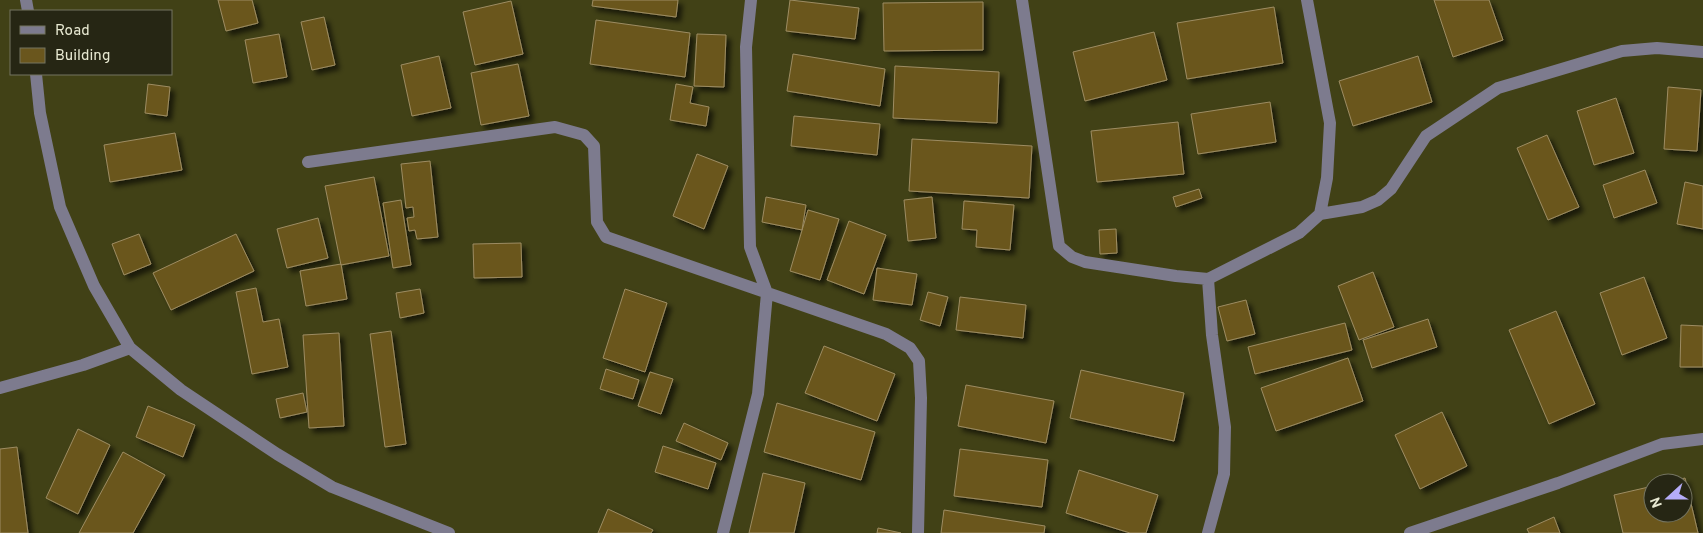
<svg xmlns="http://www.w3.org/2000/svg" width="1703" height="533" font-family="Overpass,sans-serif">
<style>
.building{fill:#6a561d;stroke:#9d8c62;filter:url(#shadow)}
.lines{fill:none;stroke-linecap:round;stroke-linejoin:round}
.minor{stroke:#7d7b8e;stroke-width:12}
</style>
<defs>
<filter id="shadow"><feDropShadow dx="4.5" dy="4.5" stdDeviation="2.5" flood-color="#0009"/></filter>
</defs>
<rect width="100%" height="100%" fill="#414116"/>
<path class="building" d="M218,0h34l6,23 -32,8z
M593,0h85l-2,17 -84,-11z
M790,0l69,8 -4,31 -69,-8z
M1434,0h55l14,40 -50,17z
M511,1l12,53 -48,11 -12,-53z
M983,2v48l-99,1 -1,-48z
M1274,7l9,56 -96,16 -10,-56z
M324,17l11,48 -23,5 -11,-48z
M596,20l94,13 -5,44 -95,-13z
M1154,32l13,48 -82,21 -12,-49z
M279,34l8,43 -34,6 -8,-43z
M697,34l29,1 -2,52 -30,-1z
M793,54l92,15 -5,37 -93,-15z
M439,56l12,52 -39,8 -11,-51z
M1418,56l14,46 -79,24 -14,-45z
M518,64l11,52 -48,9 -10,-52z
M895,66l104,6 -2,51 -104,-5z
M148,84l22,3 -3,29 -22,-3z
M676,84l17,3 -3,16 19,4 -3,19 -36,-6z
M1668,87l33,3 -4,61 -33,-2z
M1616,98l18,55 -40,12 -17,-54z
M1270,102l6,40 -78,12 -7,-40z
M794,116l86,8 -3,31 -86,-9z
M1178,122l6,52 -87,8 -6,-51z
M175,133l7,37 -72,12 -6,-37z
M1547,135l32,72 -31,13 -31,-72z
M912,139l120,7 -3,52 -120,-7z
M697,154l31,12 -24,63 -31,-13z
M430,161l8,76 -21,2 -2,-9 -6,1 -2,-13 7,-1 -1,-10 -7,1 -5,-44z
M1645,170l12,33 -43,15 -11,-33z
M374,177l15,79 -48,9 -16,-79z
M1685,182l18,4v43l-26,-5z
M1199,189l3,9 -26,9 -3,-10z
M766,197l40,8 -4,25 -40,-8z
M932,197l4,41 -28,3 -4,-41z
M401,200l10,65 -18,3 -10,-65z
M964,201l50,4 -4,45 -34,-3 1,-17 -15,-1z
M808,210l31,9 -19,61 -30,-9z
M318,218l10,40 -41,10 -10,-39z
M849,221l37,14 -22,59 -37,-14z
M1116,229l1,24 -17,1 -1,-24z
M139,234l12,30 -27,11 -12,-31z
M236,234l18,37 -83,39 -18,-37z
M521,243l1,34 -48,1 -1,-34z
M341,264l6,35 -41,7 -6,-35z
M877,268l40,6 -5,31 -39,-5z
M1373,272l21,55 -35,13 -21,-54z
M1644,277l23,61 -45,17 -22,-62z
M256,288l7,34 16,-3 9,48 -36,7 -16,-82z
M420,289l4,24 -24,5 -4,-25z
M625,289l42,14 -22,69 -42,-14z
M928,292l20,5 -8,29 -20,-6z
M960,297l66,8 -3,33 -67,-8z
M1246,300l9,34 -28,7 -9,-34z
M1556,311l39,93 -46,20 -40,-94z
M1428,319l9,28 -65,21 -9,-28z
M1345,323l7,27 -97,24 -7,-27z
M1681,325l22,1v41h-23z
M391,331l15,113 -21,3 -15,-113z
M339,333l5,93 -35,2 -6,-93z
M824,346l71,28 -18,47 -72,-28z
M1348,358l15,43 -87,30 -15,-43z
M606,369l33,11 -6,19 -33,-10z
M1081,370l103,23 -10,48 -104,-23z
M650,372l23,7 -12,35 -23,-8z
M966,385l88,16 -8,42 -88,-17z
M303,393l4,19 -27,6 -4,-19z
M777,403l98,29 -14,48 -97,-28z
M148,406l47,19 -12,32 -47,-20z
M1442,412l25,54 -47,23 -25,-54z
M684,423l44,20 -7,17 -45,-19z
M78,429l32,16 -32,69 -32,-16z
M663,446l53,17 -8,26 -53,-17z
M17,447l11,86h-28v-84z
M960,449l88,11 -6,47 -88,-11z
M123,452l42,23 -32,58h-54z
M1079,470l79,25 -12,38h-16l-64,-20z
M763,473l42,10 -11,50h-45z
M1685,478l13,55h-75l-9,-38 39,-9v27h30v-30h-19z
M608,509l45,21 -2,3h-53z
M944,510l101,16 -1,7h-103z
M1554,517l6,16h-31l-2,-4z
M878,528l23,5h-24z"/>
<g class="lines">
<path class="minor" d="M26,0l2,11
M1022,0l37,246 13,11 13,5 91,14 32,3
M36,74l4,39 20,94 34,79 36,62 51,42 96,64 55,33 117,46
M308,162l247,-35 29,8 10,11 3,76 9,15 280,97 24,14 9,13 2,37 -3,135
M1320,214l42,-7 16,-7 13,-11 35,-53 72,-48 124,-37 35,-3 46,4
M0,388l83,-23 47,-17
M723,533l35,-139 9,-101 -17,-46 -4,-200 5,-47
M1208,533l16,-59 1,-47 -13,-92 -4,-56 91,-46 21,-19 7,-36 3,-55 -23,-123
M1410,533l148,-50 104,-39 41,-5"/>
</g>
<rect x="10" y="10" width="162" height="65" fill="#262614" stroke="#747460"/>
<rect x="20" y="26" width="25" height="8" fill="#7d7b8e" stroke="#747460"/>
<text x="55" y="35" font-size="15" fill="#e8e9d2">Road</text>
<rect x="20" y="48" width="25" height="15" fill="#6a561d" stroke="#747460"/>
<text x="55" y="60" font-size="15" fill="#e8e9d2">Building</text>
<g transform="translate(1668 498) rotate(249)"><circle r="24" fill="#262614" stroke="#747460"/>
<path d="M0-4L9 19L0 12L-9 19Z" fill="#b5acf8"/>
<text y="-8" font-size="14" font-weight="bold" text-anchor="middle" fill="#e8e9d2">N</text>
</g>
</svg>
